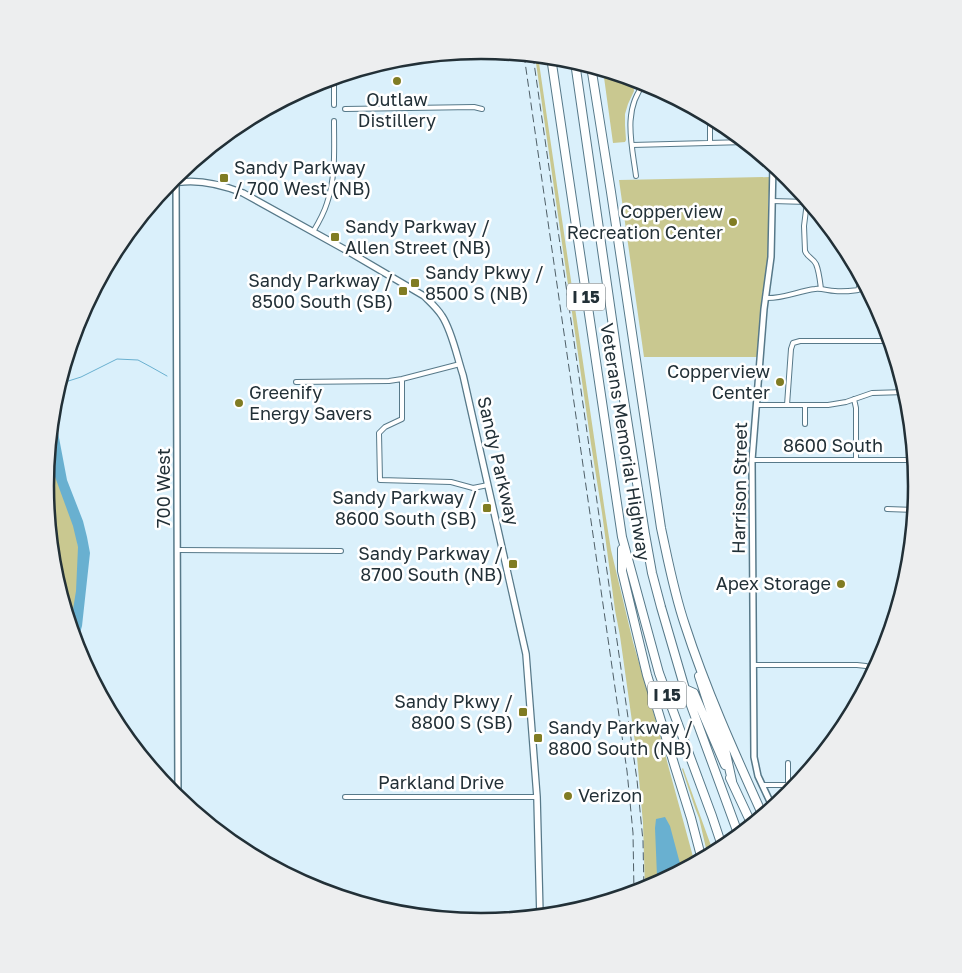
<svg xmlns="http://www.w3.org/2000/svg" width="962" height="973" font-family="'Golos Text',sans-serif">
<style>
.green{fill:#c9c890}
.water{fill:#69b0d0}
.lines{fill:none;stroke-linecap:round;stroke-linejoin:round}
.stream{stroke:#69b0d0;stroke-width:1}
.minor-casing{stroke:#577989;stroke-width:6}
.tertiary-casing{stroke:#577989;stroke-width:8}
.secondary-casing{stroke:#577989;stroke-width:8}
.motorway-casing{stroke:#577989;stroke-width:10}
.minor{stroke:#fff;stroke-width:4}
.tertiary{stroke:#fff;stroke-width:5}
.secondary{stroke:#fff;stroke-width:5.5}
.motorway{stroke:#fff;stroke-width:8}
.rail{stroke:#4f5f67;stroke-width:1;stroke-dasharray:8 4;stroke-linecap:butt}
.poi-dot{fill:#807c23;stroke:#fff;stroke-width:2}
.labels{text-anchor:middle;stroke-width:5;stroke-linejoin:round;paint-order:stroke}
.shield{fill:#fff;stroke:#646e73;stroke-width:1}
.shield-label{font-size:16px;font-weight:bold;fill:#223037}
.poi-label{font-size:18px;fill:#223037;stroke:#fff;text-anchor:end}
.street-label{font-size:18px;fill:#223037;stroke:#fff}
.rim{fill:none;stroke:#223037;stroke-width:2.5}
</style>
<rect width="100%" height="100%" fill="#daf0fb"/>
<path class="green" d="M535,56h3l67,456 6,38 22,92 29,100 6,23 27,99 -50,26 -2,-67 -6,-66 -17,-121 -5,-26 -13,-97 -11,-69z
M603,70l26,8 4,6 1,7 -6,13 -3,10v11l1,15 -1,2 -12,1z
M770,177l-2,29 1,49 -7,41 -5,61h-113l-25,-177z
M49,446l25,70 6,45 -8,71 -19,-61 -8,-85z
M683,768l31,86 -6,3 -9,-39 -4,-10 -13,-39z"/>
<path class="water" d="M53,406l14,74 16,41 4,16 3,16 -8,73 -6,21 -6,-19 6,-37 2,-44 -5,-21 -19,-52 -6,-22z
M665,817l5,9 12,45 -23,12 -2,-7 -2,-48 1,-9z"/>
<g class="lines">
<path class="stream" d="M59,384l22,-7 36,-18 21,1 13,7 16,9"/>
<g class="minor-casing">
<path id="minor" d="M334,78v27
M345,109l129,-2 8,2
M710,117v26
M632,145l114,-3
M636,176c-4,-31 -14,-67 9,-93
M772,201l36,1
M807,202l-3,24 1,25c2,6 8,7 11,13 3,7 4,17 5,25
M313,232c6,-10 11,-19 14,-29 9,-26 7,-55 7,-82
M765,298c18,1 33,-7 50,-9 7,-1 13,2 20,2 8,1 15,0 23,-1l4,-12
M402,379v40l-17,8 -6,6 1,47 71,2 22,6 15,-3
M296,382l93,-1 13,-2 58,-15
M854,399l2,9v52
M756,405h72l18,-3 26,-9 34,-1
M787,405l4,-56 2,-6 7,-2h90
M805,424v-19
M752,460h162
M887,509l28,1
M178,550l163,1
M753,665h104l9,1 9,4
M788,763v22
M762,785h36
M345,797h192"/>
</g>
<g class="tertiary-casing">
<path id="tertiary" d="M773,164l-2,93 -7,52 -12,151 2,297 4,19 15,32
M176,176l2,624"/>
</g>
<g class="secondary-casing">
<path id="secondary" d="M167,185c25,-8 53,-1 76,8l101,56 80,47c6,6 13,12 18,20 10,15 15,41 21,59l63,279 11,143 3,120"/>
</g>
<g class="motorway-casing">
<path id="motorway" d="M551,57l71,480 37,136 53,143 11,33
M575,62l44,306 26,166 7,39 9,34 24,82 54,147
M591,66l20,126 50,336c7,32 13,65 24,97 21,65 50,129 78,191
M622,549v22l25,104 28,92 16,51 11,42
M699,676l15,46 11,27 7,32
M685,689l9,4 31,72
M730,778l22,47"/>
</g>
<use href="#minor" class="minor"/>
<use href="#tertiary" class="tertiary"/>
<use href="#secondary" class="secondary"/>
<use href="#motorway" class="motorway"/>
<path class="rail" d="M524,55l103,716 6,62 1,60
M533,56l104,724 6,61 1,50"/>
</g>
<g class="poi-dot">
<circle cx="397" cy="81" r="5"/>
<rect x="219" y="173" width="10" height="10" rx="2.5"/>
<circle cx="733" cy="222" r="5"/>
<rect x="330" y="232" width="10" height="10" rx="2.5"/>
<rect x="410" y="278" width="10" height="10" rx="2.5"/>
<rect x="398" y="286" width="10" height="10" rx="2.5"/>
<circle cx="780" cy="382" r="5"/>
<circle cx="239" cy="403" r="5"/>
<rect x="482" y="503" width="10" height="10" rx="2.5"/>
<rect x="508" y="559" width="10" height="10" rx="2.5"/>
<circle cx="841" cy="584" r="5"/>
<rect x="518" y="707" width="10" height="10" rx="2.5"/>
<rect x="533" y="733" width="10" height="10" rx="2.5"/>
<circle cx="568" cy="796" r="5"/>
</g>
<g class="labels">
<g class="shield">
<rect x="567" y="283.5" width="38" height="27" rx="4"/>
<rect x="648" y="681.5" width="38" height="27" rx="4"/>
</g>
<g class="shield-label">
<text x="586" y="303">I 15</text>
<text x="667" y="701">I 15</text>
</g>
<g class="poi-label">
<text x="397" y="106" text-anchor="middle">Outlaw<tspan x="397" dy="21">Distillery</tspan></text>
<text x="234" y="174" text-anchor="start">Sandy Parkway<tspan x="234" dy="21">/ 700 West (NB)</tspan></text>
<text x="723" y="218">Copperview<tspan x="723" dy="21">Recreation Center</tspan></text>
<text x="345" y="233" text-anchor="start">Sandy Parkway /<tspan x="345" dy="21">Allen Street (NB)</tspan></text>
<text x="425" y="279" text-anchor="start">Sandy Pkwy /<tspan x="425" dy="21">8500 S (NB)</tspan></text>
<text x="393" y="287">Sandy Parkway /<tspan x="393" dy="21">8500 South (SB)</tspan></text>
<text x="770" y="378">Copperview<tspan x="770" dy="21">Center</tspan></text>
<text x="249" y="399" text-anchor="start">Greenify<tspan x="249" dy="21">Energy Savers</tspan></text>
<text x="477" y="504">Sandy Parkway /<tspan x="477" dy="21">8600 South (SB)</tspan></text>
<text x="503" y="560">Sandy Parkway /<tspan x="503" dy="21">8700 South (NB)</tspan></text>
<text x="831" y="590">Apex Storage</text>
<text x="513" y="708">Sandy Pkwy /<tspan x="513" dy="21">8800 S (SB)</tspan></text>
<text x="548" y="734" text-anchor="start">Sandy Parkway /<tspan x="548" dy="21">8800 South (NB)</tspan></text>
<text x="578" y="802" text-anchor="start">Verizon</text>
</g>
<g class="street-label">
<text transform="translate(625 442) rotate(81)" y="6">Veterans Memorial Highway</text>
<text x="833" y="452">8600 South</text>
<text transform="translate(498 461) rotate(77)" y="6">Sandy Parkway</text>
<text transform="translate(164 488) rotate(-90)" y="6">700 West</text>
<text transform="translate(740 488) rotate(-89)" y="6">Harrison Street</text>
<text x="441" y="789">Parkland Drive</text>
</g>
</g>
<path d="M0 0H962V973H0ZM54 486a427 427 0 1 1 854 0a427 427 0 1 1-854 0Z" fill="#edeeef" fill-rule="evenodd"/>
<path class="rim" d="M54 486a427 427 0 1 1 854 0a427 427 0 1 1-854 0Z"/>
</svg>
